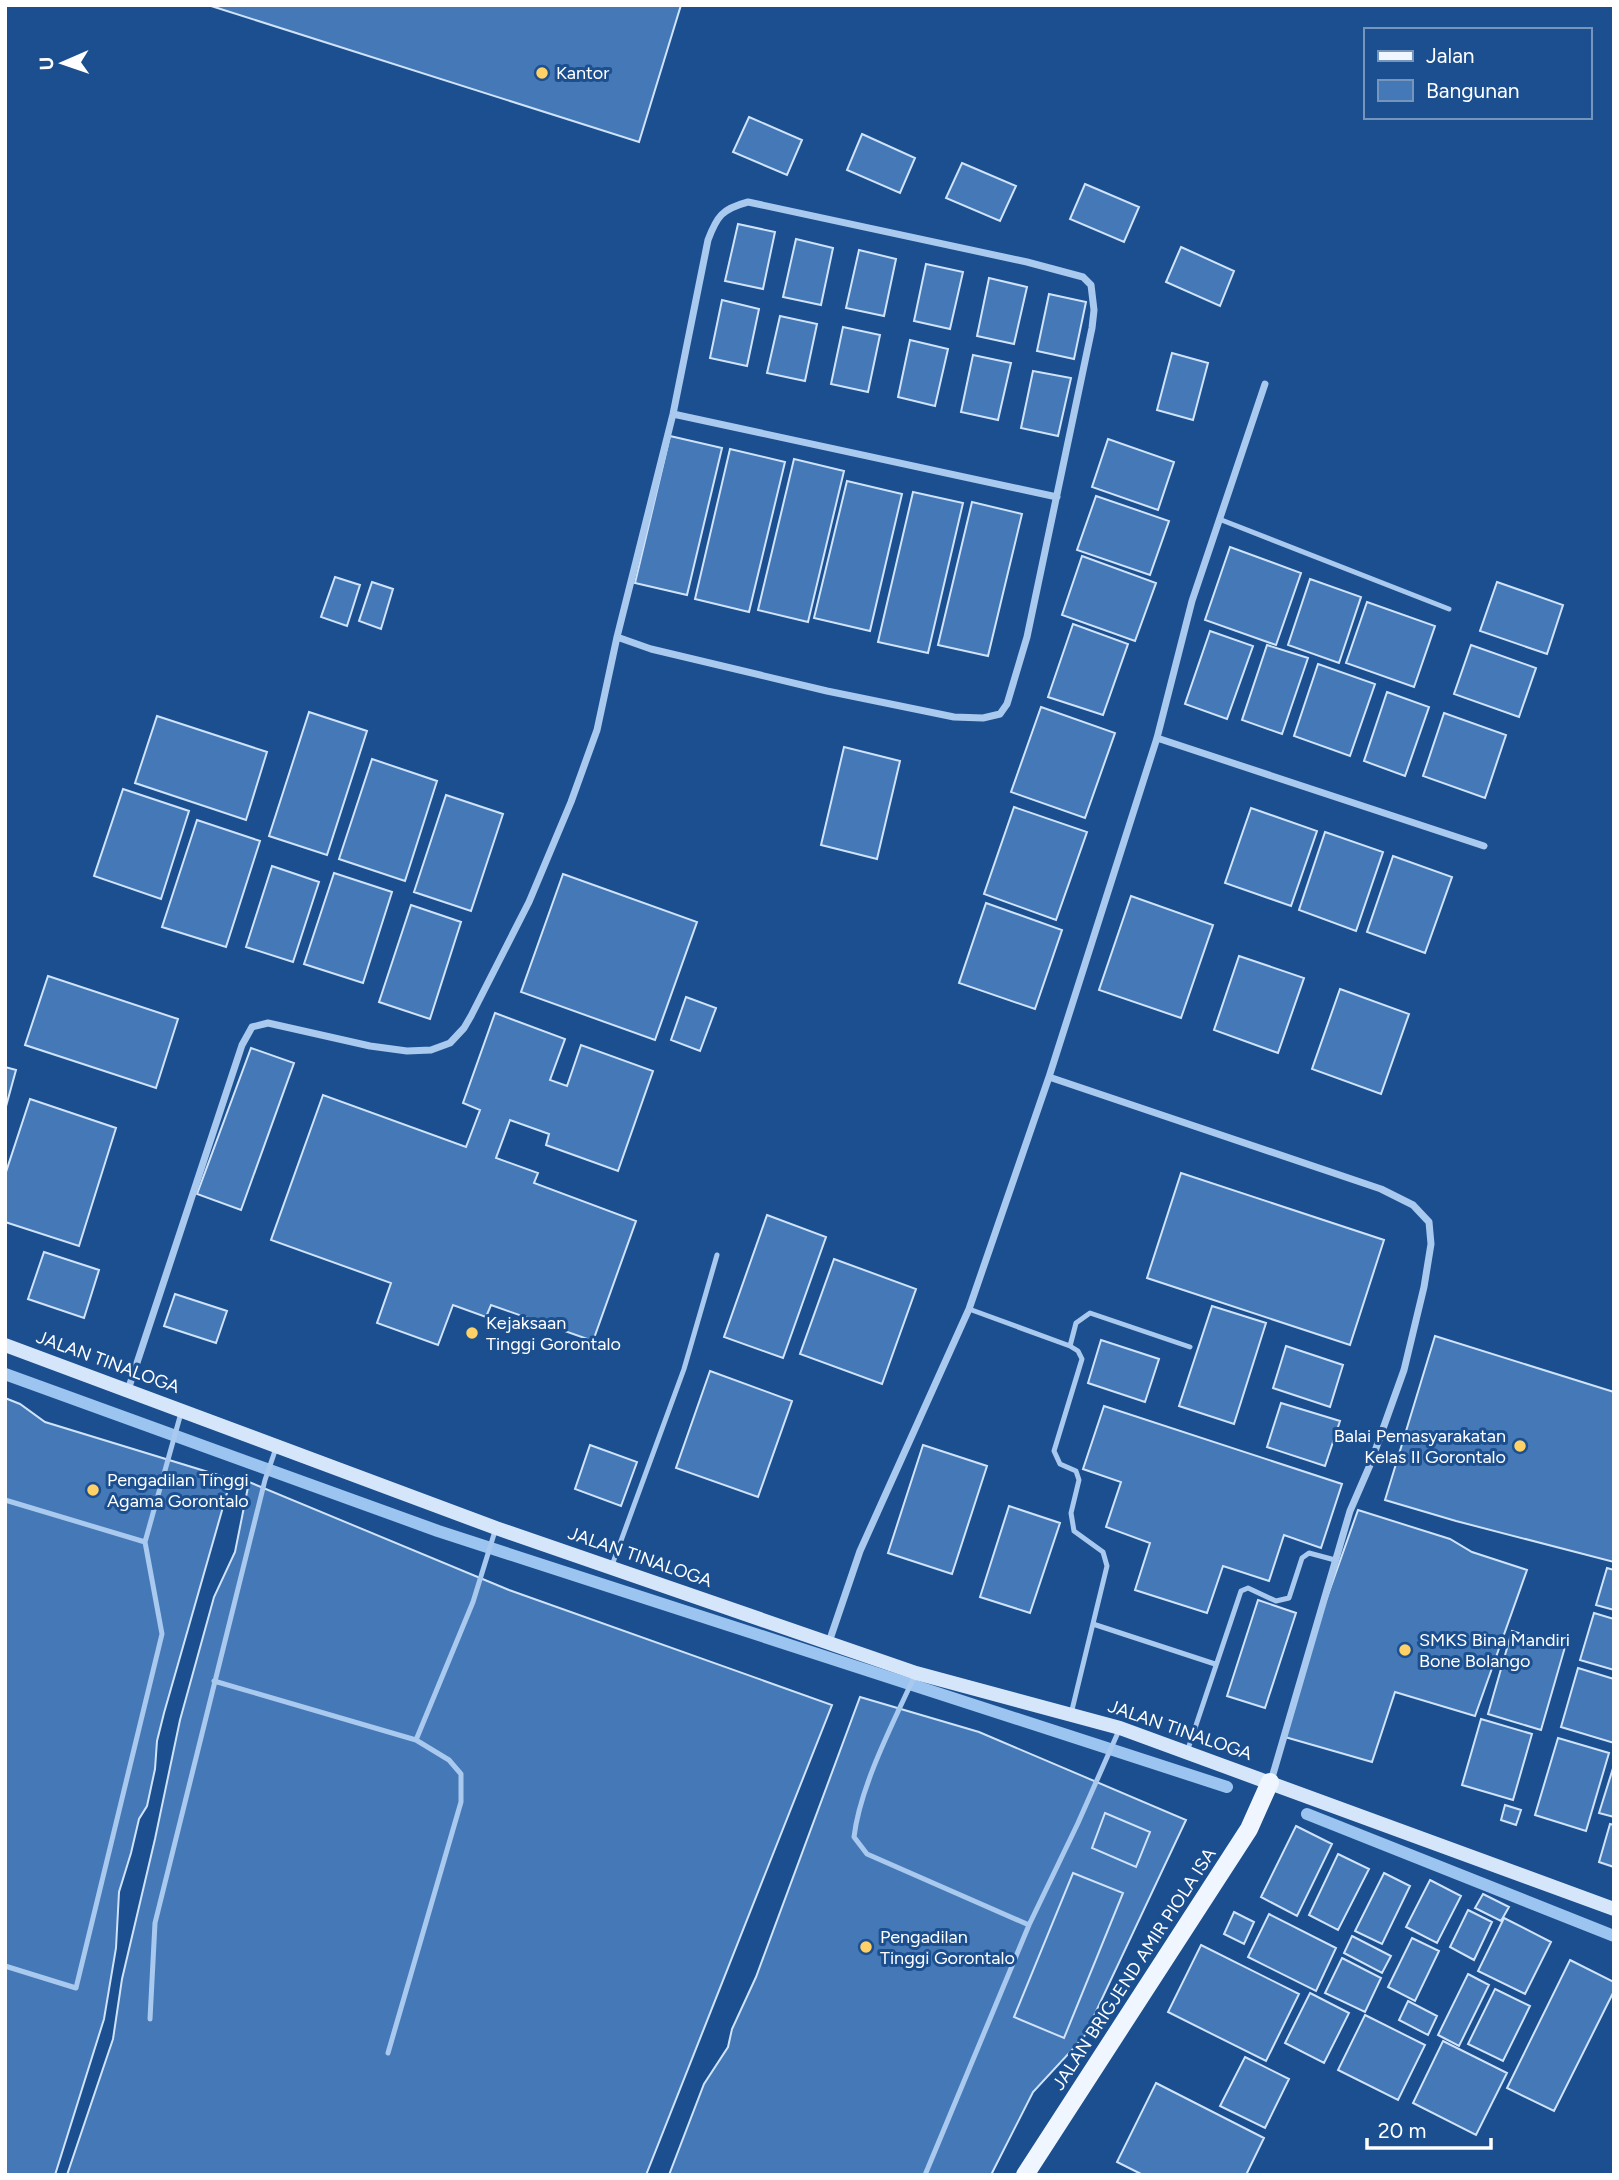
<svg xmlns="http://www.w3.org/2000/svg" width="1619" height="2180" font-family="Figtree,sans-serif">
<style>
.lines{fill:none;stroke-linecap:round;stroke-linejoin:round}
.stream{stroke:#9cc4f0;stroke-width:12}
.building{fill:#4478b7;stroke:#cfe3fa;stroke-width:2}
.lane{stroke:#a9c9ee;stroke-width:5}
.street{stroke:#a9c9ee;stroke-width:7}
.secondary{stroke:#d6e6fa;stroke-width:14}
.primary{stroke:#f0f6ff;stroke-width:18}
.poi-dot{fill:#ffd166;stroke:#1b4f8f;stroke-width:2.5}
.labels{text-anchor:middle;stroke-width:6;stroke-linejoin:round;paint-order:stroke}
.poi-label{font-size:18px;fill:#fff;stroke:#1b4f8f;text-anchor:start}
.street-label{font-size:18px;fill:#fff;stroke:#1b4f8f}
</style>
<rect width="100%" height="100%" fill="#1b4f8f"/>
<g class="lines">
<path class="stream" d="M5,1374l433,157 789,256
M1307,1814l307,122"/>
</g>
<path class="building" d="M208,5h473l-42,137z
M749,117l53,23 -15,35 -54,-23z
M862,134l53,24 -15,35 -53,-23z
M962,163l54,23 -16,35 -54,-23z
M1085,184l54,23 -15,35 -54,-23z
M738,224l37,8 -12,57 -38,-8z
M796,239l37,9 -12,57 -38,-8z
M1181,247l53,24 -14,35 -54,-24z
M859,250l37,9 -12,57 -38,-8z
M926,264l37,8 -13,57 -36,-8z
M989,278l38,9 -13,57 -37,-8z
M1049,294l37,8 -12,57 -37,-8z
M722,300l37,9 -12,57 -37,-8z
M780,316l37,8 -12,57 -38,-8z
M843,327l37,8 -12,57 -37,-8z
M910,340l38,9 -13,57 -37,-9z
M1172,353l36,10 -15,57 -36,-10z
M973,355l38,8 -13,57 -37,-8z
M1033,371l38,7 -13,58 -37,-8z
M670,436l52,12 -35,147 -52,-12z
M1108,439l66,23 -16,48 -66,-23z
M730,449l55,13 -36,150 -54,-13z
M794,459l50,12 -36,151 -50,-12z
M847,481l55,13 -32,137 -56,-13z
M913,492l50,11 -35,150 -50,-11z
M1096,496l73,25 -19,54 -73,-25z
M972,502l50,12 -34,142 -50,-11z
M1230,547l71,26 -25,72 -71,-25z
M1082,556l74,27 -21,58 -73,-26z
M335,577l25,8 -13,41 -26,-9z
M1310,579l51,18 -22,66 -51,-18z
M372,582l21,7 -12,40 -22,-8z
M1497,582l66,23 -16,49 -67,-23z
M1367,602l68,24 -21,61 -68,-24z
M1073,624l55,20 -25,71 -55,-18z
M1210,631l43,15 -26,73 -42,-15z
M1267,645l41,13 -26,76 -40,-14z
M1471,645l65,23 -17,49 -65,-23z
M1318,664l57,20 -25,72 -56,-20z
M1387,692l42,15 -24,69 -41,-15z
M1041,707l74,26 -30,85 -74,-26z
M309,712l58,19 -40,124 -58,-19z
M1444,713l62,22 -21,63 -62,-22z
M157,716l110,36 -21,68 -111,-37z
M844,747l56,14 -23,98 -56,-14z
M372,759l65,22 -32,100 -66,-22z
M123,789l66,22 -28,88 -67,-23z
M446,795l57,19 -32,97 -57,-19z
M1014,807l73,25 -31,88 -72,-26z
M1251,808l66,23 -26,75 -66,-23z
M197,820l63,21 -34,106 -64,-20z
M1325,832l58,20 -27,79 -57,-21z
M1393,856l59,21 -27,76 -58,-21z
M272,866l47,16 -26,80 -47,-15z
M334,873l58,19 -29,91 -59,-19z
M563,874l134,48 -42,118 -134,-48z
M1131,896l82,29 -32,93 -82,-28z
M986,903l76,27 -27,79 -76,-26z
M411,905l50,17 -31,97 -51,-17z
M1239,956l65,22 -26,75 -64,-23z
M48,976l130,43 -22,69 -131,-43z
M1340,989l69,25 -28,80 -69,-25z
M686,997l30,11 -16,43 -29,-11z
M495,1013l70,26 -15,41 17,6 14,-41 72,26 -35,100 -72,-26 3,-11 -39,-14 -14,38 42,15 -4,10 102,38 -43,120 -102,-36 -5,12 -33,-12 -15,40 -61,-22 14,-40 -120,-43 52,-145 143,52 14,-37 -17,-7z
M251,1048l43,15 -53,147 -44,-16z
M5,1067l11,3 -11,40z
M30,1099l86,29 -37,118 -74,-24v-47z
M1181,1173l203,67 -34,105 -203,-67z
M767,1215l59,22 -43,121 -59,-21z
M44,1252l55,18 -15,48 -56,-19z
M834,1259l82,30 -34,95 -82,-30z
M175,1294l52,17 -11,32 -52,-17z
M1212,1306l54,17 -32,101 -55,-18z
M1435,1336l179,56v170l-158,-41 -71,-21z
M1101,1340l58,19 -14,43 -57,-19z
M1286,1346l57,19 -13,42 -57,-19z
M710,1371l82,30 -34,96 -82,-29z
M5,1398l15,6 25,18 186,57 -67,234 -7,28 -2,28 -8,37 -8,13 -8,34 -12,39 -3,56 -12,71 -49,156h-50z
M1281,1403l59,18 -15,45 -58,-19z
M1104,1406l238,78 -21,64 -37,-13 -15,46 -46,-15 -16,47 -72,-23 15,-47 -44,-16 15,-45 -38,-13z
M590,1445l47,17 -16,44 -46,-17z
M923,1445l64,21 -35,108 -64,-21z
M249,1482l260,108 323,115 -186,470h-579l46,-136 9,-60 33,-140 25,-119 34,-123 21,-45z
M1009,1506l51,17 -30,90 -50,-16z
M1358,1510l92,29 22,13 55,18 -52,146 -80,-24 -23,70 -87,-25 38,-128z
M1607,1568l7,2v40l-18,-5z
M1258,1600l38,13 -31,95 -38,-12z
M1594,1613l20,6v51l-34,-10z
M1512,1631l53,16 -24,83 -53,-16z
M1578,1668l36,11v64l-53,-16z
M860,1697l119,35 207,88 -102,217 -51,55 -42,83h-322l35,-91 24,-37 4,-18 24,-52z
M1481,1719l51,15 -19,66 -51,-15z
M1558,1738l51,15 -23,78 -51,-16z
M1614,1765v52l-15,-4z
M1505,1805l16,5 -5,15 -15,-5z
M1105,1813l45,19 -14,35 -44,-19z
M1610,1824l4,1v42l-15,-5z
M1296,1826l36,18 -35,72 -36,-19z
M1338,1854l31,15 -31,61 -29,-15z
M1073,1873l50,20 -59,145 -50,-21z
M1384,1873l26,13 -28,58 -27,-13z
M1430,1880l31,16 -24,47 -31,-16z
M1483,1894l26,13 -8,14 -26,-13z
M1468,1910l24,12 -18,38 -24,-13z
M1234,1912l20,10 -10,22 -20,-10z
M1269,1914l67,34 -20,43 -68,-34z
M1504,1918l47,24 -26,52 -47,-23z
M1352,1936l39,20 -9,17 -38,-20z
M1412,1938l27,13 -24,50 -27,-14z
M1201,1945l98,49 -33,67 -98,-49z
M1342,1958l39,20 -16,34 -40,-19z
M1570,1960l44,22v9l-60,120 -47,-23z
M1468,1974l21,11 -30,61 -21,-11z
M1495,1989l35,17 -27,55 -35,-17z
M1310,1993l39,20 -25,50 -39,-20z
M1408,2001l29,15 -9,19 -29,-15z
M1365,2015l60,30 -27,55 -60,-30z
M1443,2041l64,32 -31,62 -63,-32z
M1245,2057l44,22 -24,49 -45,-22z
M1156,2083l108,55 -18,37h-103l-26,-13z"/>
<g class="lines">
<path class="lane" d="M1219,519l230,90
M969,1309l101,37 8,5 4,8 -28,92 6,13 16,7 3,9 -8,33 3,18 29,21 4,14 -36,148
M1070,1346l6,-23 14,-10 100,34
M5,1500l140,42
M611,1568l73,-199 33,-114
M1093,1624l122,40
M916,1673c-22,48 -56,113 -62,164l13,17 162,71 49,-102 42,-95
M214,1681l202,59 57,-138 22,-71
M1187,1752l54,-161 7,-3 28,13 13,-3 13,-40 7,-5 26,7
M5,1966l71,22 86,-354 -17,-92 36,-129
M150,2019l5,-96 110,-443 11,-32
M388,2053l73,-251v-28l-12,-14 -33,-20
M925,2175l104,-250"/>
<path class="street" d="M673,414l384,83
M1157,738l327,108
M1049,1077l108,-339 35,-137 73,-217
M128,1390l114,-345 10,-18 16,-4 102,23 37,5 24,-1 19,-7 14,-15 7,-12 58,-114 42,-100 26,-72 20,-93 56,-223 35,-174c9,-24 14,-31 40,-38l279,60 56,15 8,8 3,25 -2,18 -65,309 -20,67 -7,10 -17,4 -29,-1 -127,-26 -176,-42 -34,-12
M829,1642l31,-91 109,-242 80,-232 332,112 32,16 16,17 2,22 -7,43 -20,83 -34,95 -20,46 -79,270"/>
<path class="secondary" d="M5,1345l491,183 420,145 204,55 494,181"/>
<path class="primary" d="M1025,2175l224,-346 21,-47"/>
</g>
<g class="poi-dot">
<circle cx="542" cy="73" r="7"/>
<circle cx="472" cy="1333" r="7"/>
<circle cx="1520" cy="1446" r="7"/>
<circle cx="93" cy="1490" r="7"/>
<circle cx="1405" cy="1650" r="7"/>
<circle cx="866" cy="1947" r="7"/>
</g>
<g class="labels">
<g class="poi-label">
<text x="556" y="79">Kantor</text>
<text x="486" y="1329">Kejaksaan<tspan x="486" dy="21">Tinggi Gorontalo</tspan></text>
<text x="1506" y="1442" text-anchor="end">Balai Pemasyarakatan<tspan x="1506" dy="21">Kelas II Gorontalo</tspan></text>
<text x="107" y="1486">Pengadilan Tinggi<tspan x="107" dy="21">Agama Gorontalo</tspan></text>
<text x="1419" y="1646">SMKS Bina Mandiri<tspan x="1419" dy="21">Bone Bolango</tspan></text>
<text x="880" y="1943">Pengadilan<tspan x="880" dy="21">Tinggi Gorontalo</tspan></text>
</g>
<g class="street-label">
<text transform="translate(108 1362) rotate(20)" y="6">JALAN TINALOGA</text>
<text transform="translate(640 1557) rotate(19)" y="6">JALAN TINALOGA</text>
<text transform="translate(1180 1730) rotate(19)" y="6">JALAN TINALOGA</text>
<text transform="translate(1134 1969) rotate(-57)" y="6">JALAN BRIGJEND AMIR PIOLA ISA</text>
</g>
</g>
<rect width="1619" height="2180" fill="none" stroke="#ffffff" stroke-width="14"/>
<rect x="1364" y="28" width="228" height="91" fill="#1b4f8f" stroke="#7695bc" stroke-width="2"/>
<rect x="1378" y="51" width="35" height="10" fill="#f0f6ff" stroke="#7695bc" stroke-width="2"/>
<text x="1426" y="63" font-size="21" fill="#ffffff">Jalan</text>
<rect x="1378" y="80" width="35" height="21" fill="#4478b7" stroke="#7695bc" stroke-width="2"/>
<text x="1426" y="98" font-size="21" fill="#ffffff">Bangunan</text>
<g transform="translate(63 63) rotate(268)" stroke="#1b4f8f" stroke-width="5" paint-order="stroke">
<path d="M0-5L12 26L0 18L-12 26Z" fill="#ffffff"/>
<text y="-10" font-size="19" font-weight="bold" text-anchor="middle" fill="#ffffff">U</text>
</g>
<path d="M1367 2138v10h124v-10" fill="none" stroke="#ffffff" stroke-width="3.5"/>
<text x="1378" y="2138" font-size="21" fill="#ffffff" stroke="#1b4f8f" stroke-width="5" paint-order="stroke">20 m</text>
</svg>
